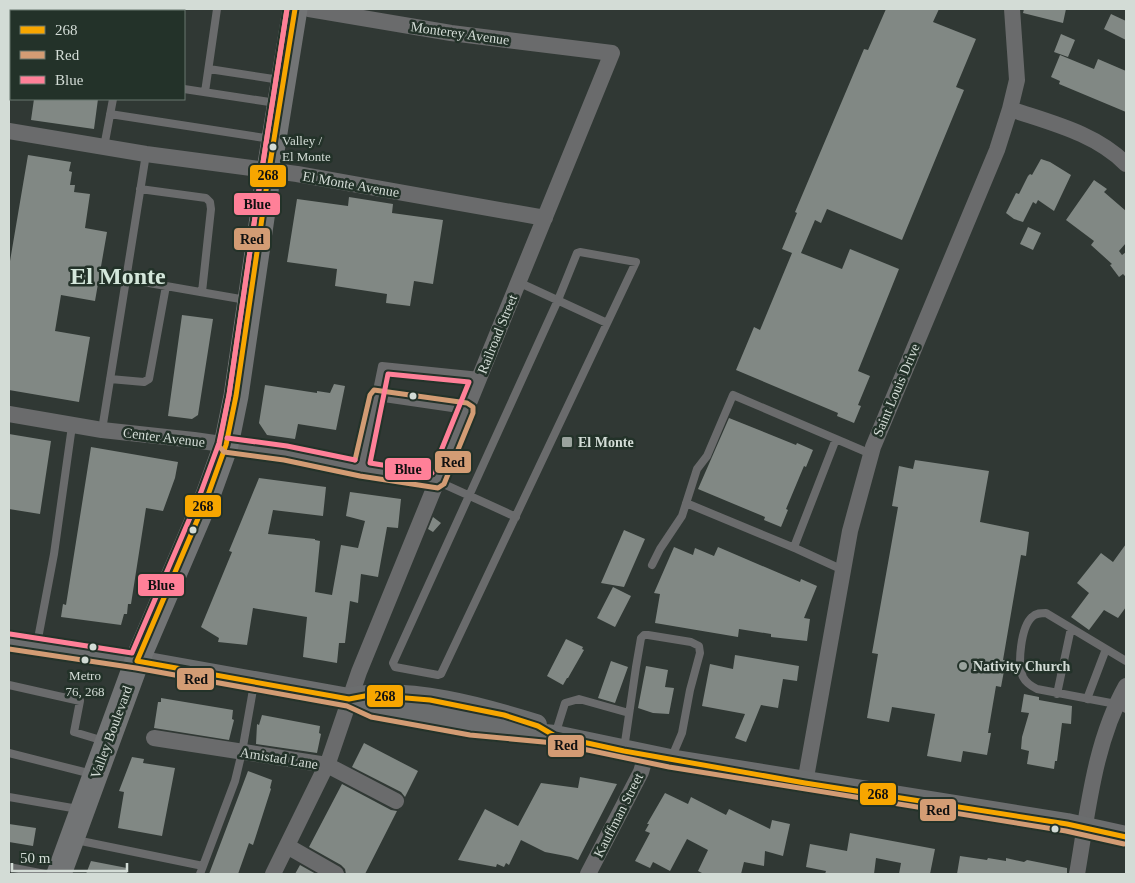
<svg xmlns="http://www.w3.org/2000/svg" width="1135" height="883" font-family="Georgia,serif">
<style>
.building{fill:#818884}
.lines{fill:none;stroke-linecap:round;stroke-linejoin:round}
.service{stroke:#6a6b6c;stroke-width:8}
.minor{stroke:#6a6b6c;stroke-width:16}
.tertiary{stroke:#6a6b6c;stroke-width:20}
.secondary{stroke:#6b6d6e;stroke-width:22}
.primary{stroke:#727475;stroke-width:25}
.bus-1-casing{stroke:#233229;stroke-width:9}
.bus-2-casing{stroke:#233229;stroke-width:9}
.bus-3-casing{stroke:#233229;stroke-width:9}
.bus-1{stroke:#f7a600;stroke-width:5}
.bus-2{stroke:#d39c74;stroke-width:5}
.bus-3{stroke:#ff8098;stroke-width:5}
.bus-dot{fill:#d3dcd6;stroke:#233229;stroke-width:2}
.poi-dot{fill:#9aa39d;stroke:#233229;stroke-width:2}
.labels{text-anchor:middle;stroke-width:5;stroke-linejoin:round;paint-order:stroke}
.bus-label{font-size:13px;fill:#d3dcd6;stroke:#233229;text-anchor:start}
.street-label{font-size:14px;fill:#d3dcd6;stroke:#233229}
.poi-label{font-size:14px;font-weight:bold;fill:#d3dcd6;stroke:#233229;text-anchor:start}
.town-label{font-size:24px;font-weight:bold;fill:#d4e7db;stroke:#233229}
.line-badge{stroke:#233229;stroke-width:2}
.pale-badge-label{font-size:14px;text-anchor:middle;font-weight:bold;fill:#111}
</style>
<rect width="100%" height="100%" fill="#303834"/>
<path class="building" d="M886,9h53l-6,13 43,17 -20,48 8,3 -62,150 -75,-31 -6,14 -6,-3 -14,33 41,16 8,-20 49,20 -41,102 12,5 -12,29 3,1 -7,17 -17,-7 1,-3 -102,-43 18,-43 6,3 32,-77 -10,-4 15,-36 -2,-1 69,-163 4,1z
M1024,9h42l-3,14 -40,-10z
M1111,14l15,7v19l-22,-11z
M1061,34l14,6 -7,17 -14,-5z
M1060,55l34,14 4,-10 28,12v41l-67,-28 1,-3 -9,-4z
M34,99h64l-4,30 -63,-9z
M28,155l43,7 -2,9 3,1 -2,13h5l-1,7 16,2 -5,34 22,4 -12,69 -34,-6 -6,36 35,6 -11,65 -70,-12v-123z
M1041,159l9,3 21,13 -17,36 -16,-11 -2,4 -3,-2 -10,20 -9,-3 -8,-6 10,-20 3,1 9,-18 2,-2 2,1z
M1094,180l13,9 -3,3 22,19v32l-7,8 3,4 4,-3v25l-3,-3 -4,3 -9,-12 2,-1 -21,-19 3,-4 -28,-21z
M349,197l44,7 -1,9 51,7 -10,64 -19,-3 -4,25 -24,-3 1,-9 -52,-8 2,-17 -50,-7 10,-63 51,7z
M1028,227l13,6 -8,17 -13,-6z
M182,315l31,4 -15,96 -6,4 -24,-3z
M334,384l11,2 -9,44 -38,-6 -3,15 -28,-4 -8,-12 6,-38 52,8v-2l13,2z
M729,418l67,27 1,-2 16,7 -7,17 -2,-1 -18,43 2,1 -7,17 -17,-7 1,-3 -67,-28z
M9,434l42,7 -11,73 -31,-5z
M91,447l87,15 -3,16 -12,33 -17,-3 -15,96h-3l-1,10h-3l-3,11 -60,-8 2,-13 3,1z
M915,460l74,11 -9,51 49,10 -3,24 -5,-1 -18,105h3l-5,27 -5,-1 -8,47h3l-4,22 -24,-4 -2,11 -34,-6 8,-42 -43,-7 -3,15 -22,-4 11,-64 -6,-1 26,-146 -6,-1 7,-40 14,3z
M259,478l67,9 -3,29 -50,-6 -5,24 47,5v1l5,1 -5,51 17,3 9,-50 17,3 7,-27 -19,-5 4,-24 51,7 -3,29 -11,-1 -9,50 -17,-3 -3,29 -8,-2 -5,42h-6l-2,20 -34,-6 4,-40 -54,-9 -6,37 -29,-3 1,-4 -18,-11 31,-75 -3,-1z
M433,517l8,6 -8,9 -5,-3z
M624,530l21,9 -21,48 -23,-4z
M1126,544v63l-8,11 -14,-8 -15,20 -18,-13 18,-24 -12,-10 24,-30 12,9z
M674,547l19,8 2,-7 19,8 4,-9 82,35 1,-3 16,7 -13,32 6,1 -3,22 -36,-4v-3l-32,-5 -1,8 -83,-14 5,-29 -6,-1z
M613,587l18,9 -16,31 -18,-9z
M566,639l17,8 -1,2 2,1 -16,28h-1l-4,7 -16,-9z
M735,655l64,11 -2,15 -14,-2 -5,29 -17,-3 -15,37 -11,-4 10,-24 -43,-8 8,-42 23,5z
M611,661l17,6 -13,36 -17,-5z
M646,666l22,4 -3,17 9,1 -5,26 -16,-1 -15,-5z
M1024,694l15,3v3l33,6 -1,18 -9,-1 -5,38h-2l-1,8 -27,-5 2,-13 -8,-2 1,-12 7,-24 -8,-1z
M161,698l72,12 -1,9 2,1 -5,20 -75,-12 4,-26h3z
M262,715l58,11 -1,7 2,1 -4,19 -61,-9 1,-20 2,1z
M364,743l54,28 -13,26 -4,-5 -49,-25z
M132,757l12,2 -1,4 32,5 -13,68 -44,-8 6,-36 -5,-1z
M248,771l24,9 -2,8 1,1 -18,56 -4,-2 -11,31h-29z
M580,777l37,7 -39,76 -7,-3 -26,-5 -24,-12 -12,25 -3,-2 -2,4 -7,-3 -1,3 -38,-7 27,-51 33,17 23,-43 37,5z
M342,784l49,26 6,1 -32,63h-19l-1,-5 -4,-4 -32,-18z
M665,793l23,11 3,-7 35,18 3,-6 41,20 2,-9 18,4 -7,32 -18,-5 -1,15 -20,-4 -3,12h-37l-6,-3 10,-21 -21,-11 -17,32 -17,-9 -3,6 -15,-7 15,-28 -5,-2 4,-7h-2z
M9,824l27,4 -3,18 -24,-4z
M850,833l85,16 -5,25h-31l2,-11 -25,-5 -2,16h-49l1,-3 -20,-4 4,-23 37,7z
M960,856l27,4 1,-2 18,3v-3l18,4 3,-2 40,8v6h-110z
M91,861l36,7v6h-41z
M300,865l16,9h-21z"/>
<g class="lines">
<path class="service" d="M126,11v-2
M209,69l71,11
M184,89l92,14
M205,92l12,-83
M110,114l161,25
M104,147l9,-48
M140,189l66,9 4,4 1,7 -9,83
M580,252l56,10 -195,412 -3,1 -43,-8 -2,-4 165,-363 19,-47z
M126,279l120,21
M518,282l89,41
M110,379l34,3 5,-3 17,-93
M377,397l89,13
M102,430l44,-276
M361,469l21,-103 98,10
M437,481l79,36
M686,503l111,46 46,21
M794,547l42,-108
M652,565l8,-16 22,-33 15,-47 10,-13 26,-61 138,59
M37,644l17,-90 18,-128
M1126,661l-80,-48c-5,0 -10,0 -14,4 -11,10 -15,47 -9,60 3,6 8,9 14,12l79,15 10,5
M9,685l71,16 -6,31 30,9
M1057,694l14,-66
M1087,699l19,-50
M555,735l10,-32 14,-4 50,14
M624,749l12,-82 5,-29 3,-3h4l43,7 8,4 1,7 -10,37 -8,43 -11,26
M9,753l83,21
M9,797l69,12
M76,840l127,26
M9,867l36,7
M200,874l35,-93 7,-29 12,-68"/>
<path class="minor" d="M1010,109c41,14 85,24 116,55
M9,131l137,23 151,20 248,44
M9,414l93,16 92,10 91,13 76,16 76,12
M154,738l173,27 69,36
M805,783l45,-252 23,-84 124,-297 13,-41 7,-29 -5,-71
M287,846l49,28
M273,874l56,-114 30,-88 253,-619 -161,-20 -142,-24
M588,874l53,-102 5,-17
M1077,874c11,-63 17,-131 49,-188"/>
<path class="tertiary" d="M15,11l1,-2
M9,57l2,-17"/>
<path class="secondary" d="M9,641l128,20 212,38 24,11 98,18 84,8 115,24 397,64 59,13
M352,698c58,-10 129,10 184,27"/>
<path class="primary" d="M59,874l78,-213 71,-166 18,-50 10,-49 33,-226 26,-161"/>
<g class="bus-1-casing">
<path id="bus-1" d="M137,661l212,38 21,-4 60,5 74,15 34,11 17,10 69,15 181,32 262,41 59,13
M137,661l71,-166 18,-50 10,-49 33,-226 26,-161"/>
</g>
<g class="bus-2-casing">
<path id="bus-2" d="M287,9l-25,160 -33,226 -10,51 5,6 60,8 76,16 78,12 6,-4 29,-71v-6l-6,-4 -93,-13 -4,5 -15,65
M9,649l127,19 211,38 24,11 99,18 84,8 115,24 397,64 58,13"/>
</g>
<g class="bus-3-casing">
<path id="bus-3" d="M388,374l81,8 -37,91 -62,-10z
M227,438l60,8 68,14
M10,634l122,19 69,-161 18,-49 10,-48 33,-226 25,-160"/>
</g>
<use href="#bus-1" class="bus-1"/>
<use href="#bus-2" class="bus-2"/>
<use href="#bus-3" class="bus-3"/>
</g>
<g class="bus-dot">
<circle cx="273" cy="147" r="4.5"/>
<circle cx="413" cy="396" r="4.5"/>
<circle cx="193" cy="530" r="4.5"/>
<circle cx="93" cy="647" r="4.5"/>
<circle cx="85" cy="660" r="4.5"/>
<circle cx="1055" cy="829" r="4.5"/>
</g>
<g class="poi-dot">
<rect x="561" y="436" width="12" height="12" rx="2.5"/>
<circle cx="963" cy="666" r="5"/>
</g>
<g class="labels">
<g class="bus-label">
<text x="282" y="145">Valley /<tspan x="282" dy="16">El Monte</tspan></text>
<text x="85" y="680" text-anchor="middle">Metro<tspan x="85" dy="16">76, 268</tspan></text>
</g>
<g class="street-label">
<text transform="translate(460 33) rotate(8)" y="5">Monterey Avenue</text>
<text transform="translate(351 184) rotate(10)" y="5">El Monte Avenue</text>
<text transform="translate(497 334) rotate(-68)" y="5">Railroad Street</text>
<text transform="translate(896 390) rotate(-67)" y="5">Saint Louis Drive</text>
<text transform="translate(164 437) rotate(7)" y="5">Center Avenue</text>
<text transform="translate(111 732) rotate(-70)" y="5">Valley Boulevard</text>
<text transform="translate(279 758) rotate(9)" y="5">Amistad Lane</text>
<text transform="translate(618 815) rotate(-63)" y="5">Kauffman Street</text>
</g>
<g class="poi-label">
<text x="578" y="447">El Monte</text>
<text x="973" y="671">Nativity Church</text>
</g>
<g class="town-label">
<text x="118" y="284">El Monte</text>
</g>
</g>
<g class="line-badge">
<rect x="249" y="164" width="38" height="24" rx="5" fill="#f7a600"/>
<rect x="233" y="192" width="48" height="24" rx="5" fill="#ff8098"/>
<rect x="233" y="227" width="38" height="24" rx="5" fill="#d39c74"/>
<rect x="434" y="450" width="38" height="24" rx="5" fill="#d39c74"/>
<rect x="384" y="457" width="48" height="24" rx="5" fill="#ff8098"/>
<rect x="184" y="494" width="38" height="24" rx="5" fill="#f7a600"/>
<rect x="137" y="573" width="48" height="24" rx="5" fill="#ff8098"/>
<rect x="176" y="667" width="39" height="24" rx="5" fill="#d39c74"/>
<rect x="366" y="684" width="38" height="24" rx="5" fill="#f7a600"/>
<rect x="547" y="734" width="38" height="24" rx="5" fill="#d39c74"/>
<rect x="859" y="782" width="38" height="24" rx="5" fill="#f7a600"/>
<rect x="919" y="798" width="38" height="24" rx="5" fill="#d39c74"/>
</g>
<g class="pale-badge-label">
<text x="268" y="180">268</text>
<text x="257" y="209">Blue</text>
<text x="252" y="244">Red</text>
<text x="453" y="467">Red</text>
<text x="408" y="474">Blue</text>
<text x="203" y="511">268</text>
<text x="161" y="590">Blue</text>
<text x="196" y="684">Red</text>
<text x="385" y="701">268</text>
<text x="566" y="750">Red</text>
<text x="878" y="799">268</text>
<text x="938" y="815">Red</text>
</g>
<rect width="1135" height="883" fill="none" stroke="#d3dcd6" stroke-width="20"/>
<rect x="10" y="10" width="175" height="90" fill="#233229" stroke="#69766e"/>
<rect x="20" y="26" width="25" height="8" fill="#f7a600" stroke="#69766e"/>
<text x="55" y="35" font-size="15" fill="#d3dcd6">268</text>
<rect x="20" y="51" width="25" height="8" fill="#d39c74" stroke="#69766e"/>
<text x="55" y="60" font-size="15" fill="#d3dcd6">Red</text>
<rect x="20" y="76" width="25" height="8" fill="#ff8098" stroke="#69766e"/>
<text x="55" y="85" font-size="15" fill="#d3dcd6">Blue</text>
<path d="M12 863v8h115v-8" fill="none" stroke="#d3dcd6" stroke-width="2.5"/>
<text x="20" y="863" font-size="15" fill="#d3dcd6" stroke="#233229" stroke-width="4" paint-order="stroke">50 m</text>
</svg>
